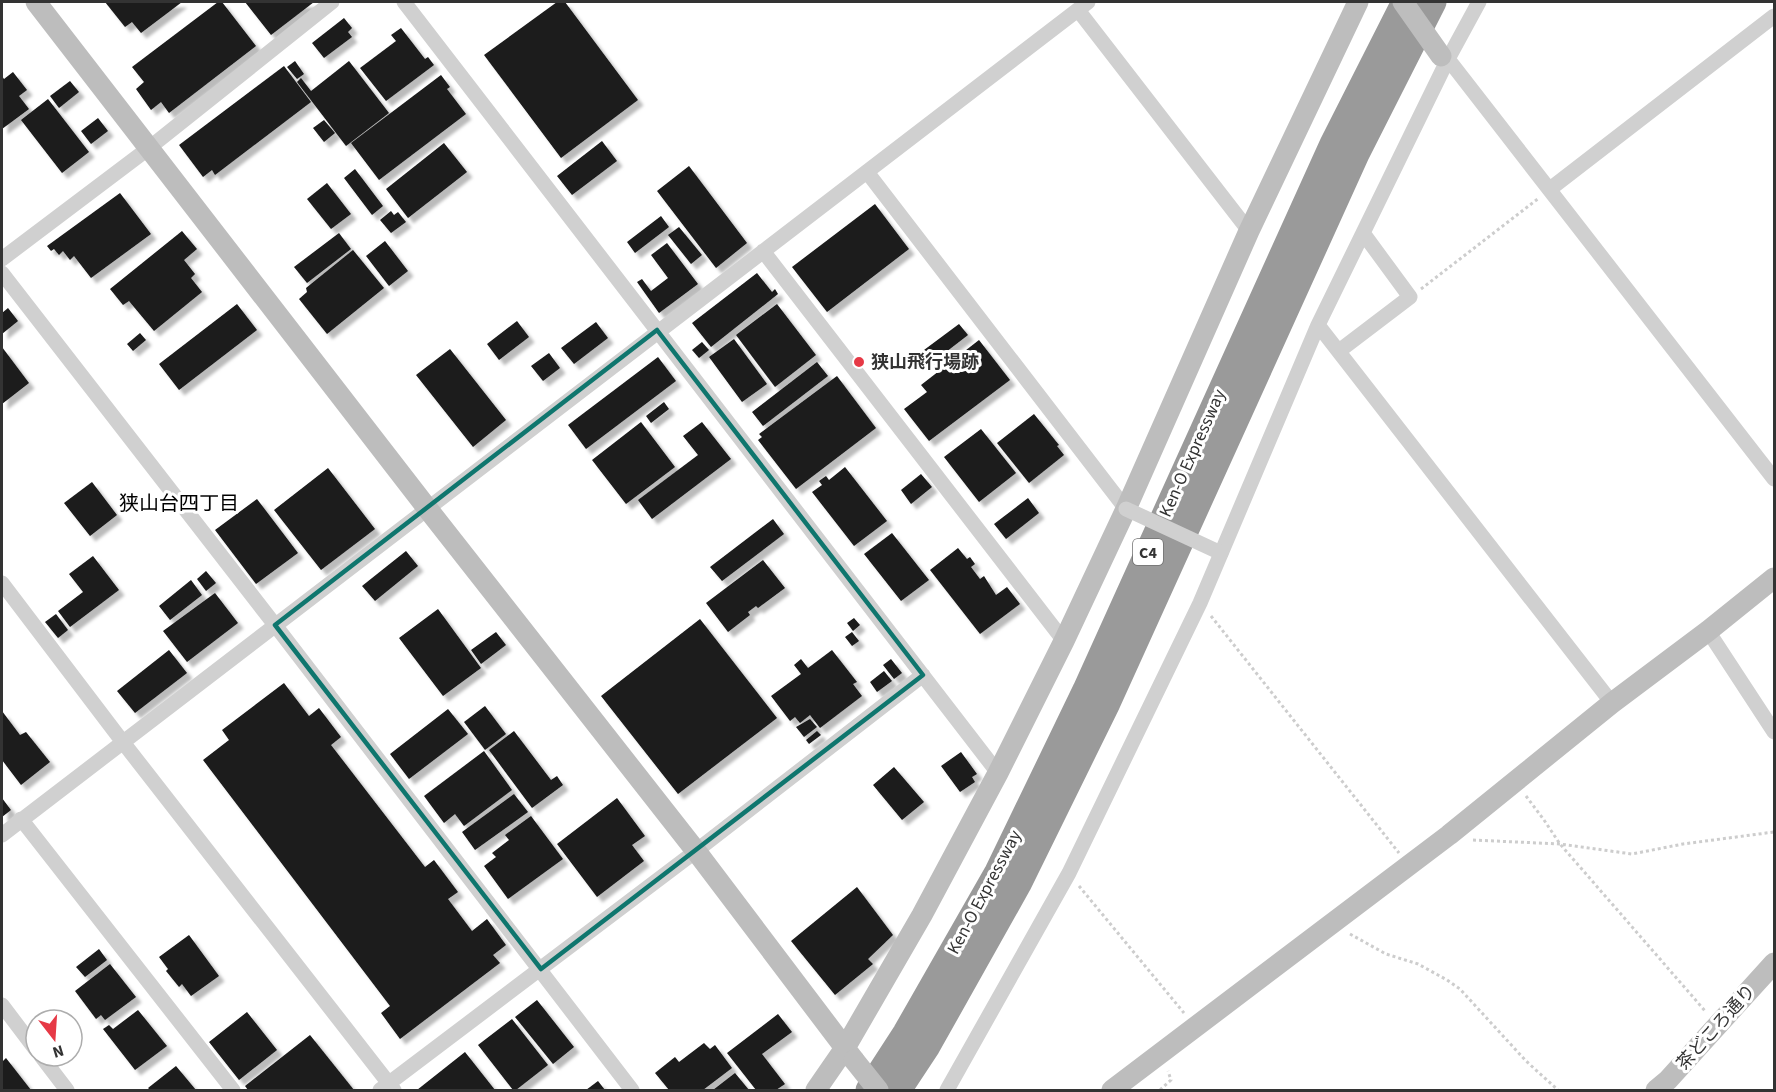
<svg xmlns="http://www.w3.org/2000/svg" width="1776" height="1092" font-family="'Source Sans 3','Noto Sans JP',sans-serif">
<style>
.building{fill:#1a1a1a;filter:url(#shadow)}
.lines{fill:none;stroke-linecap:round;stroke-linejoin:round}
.path{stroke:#cdcdcd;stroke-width:3;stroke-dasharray:3 3;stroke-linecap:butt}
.street{stroke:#d0d0d0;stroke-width:15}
.secondary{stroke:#bdbdbd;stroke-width:21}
.highway{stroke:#9a9a9a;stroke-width:27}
.street-bridge{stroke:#d0d0d0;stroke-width:15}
.secondary-bridge{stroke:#bdbdbd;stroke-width:21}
.marked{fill:none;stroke:#0f766e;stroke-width:4.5;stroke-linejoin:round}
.poi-dot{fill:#e63946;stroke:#fff;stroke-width:2}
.labels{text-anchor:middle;stroke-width:6;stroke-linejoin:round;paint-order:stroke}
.shield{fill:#fff;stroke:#707070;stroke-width:1.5}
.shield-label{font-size:16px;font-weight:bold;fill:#333}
.poi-label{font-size:18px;font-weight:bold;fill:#333;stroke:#fff;text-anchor:start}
.street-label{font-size:18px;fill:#333;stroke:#fff}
.neighbourhood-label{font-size:20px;fill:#000;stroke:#fff}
</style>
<defs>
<filter id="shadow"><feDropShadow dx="5.5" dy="5.5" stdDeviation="1.5" flood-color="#0004"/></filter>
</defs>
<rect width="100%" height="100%" fill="#fff"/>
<path class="building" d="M105,2h77l-41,31 -9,-11 -7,5z
M218,2h4l34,44 -87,67 -8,-11 -10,8 -15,-21 8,-7 -12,-15z
M245,2h69l-43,33z
M557,2h8l73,98 -77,58 -77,-103z
M344,18l8,10 -4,4 4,5 -28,21 -12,-15z
M401,28l24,31 3,-2 6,8 -48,36 -26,-33 36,-27 -5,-6z
M295,61l9,13 -7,5 -10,-12z
M349,61l40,52 -43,33 -49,-64 4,-4 10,13z
M284,66l27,36 -96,73 -3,-5 -9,7 -24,-32z
M13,72l14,18 -8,6 10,13 -27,20v-53l2,3z
M441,75l9,12 -3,2 19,25 -87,66 -28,-37z
M70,81l9,11 -20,16 -9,-12z
M48,99l41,53 -27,21 -41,-53z
M98,118l10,13 -17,13 -10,-13z
M324,120l11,13 -11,9 -11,-14z
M602,141l15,20 -45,34 -15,-19z
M444,143l23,29 -59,46 -22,-29z
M689,166l58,77 -31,25 -59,-77z
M355,169l28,37 -11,9 -28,-37z
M327,183l24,31 -20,15 -24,-30z
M120,193l31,41 -60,44 -17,-22 -4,4 -7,-9 -4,4 -5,-6 -3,2 -4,-5z
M875,204l34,45 -82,63 -35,-45z
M391,211l3,4 4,-3 8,10 -15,11 -11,-13z
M661,216l8,11 -34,26 -8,-11z
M679,227l23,28 -11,9 -23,-29z
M182,231l15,18 -13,11 11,14 -4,4 11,14 -48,39 -25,-30 -6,4 -13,-16z
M339,233l12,16 -44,34 -13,-16z
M385,241l23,30 -19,15 -23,-30z
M667,243l31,41 -39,29 -22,-31 5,-3 9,12 17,-13 -17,-23z
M353,250l31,38 -57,46 -28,-35 8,-7 -1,-4z
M757,273l15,19 3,-3 3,5 -67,53 -19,-24z
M237,304l20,26 -78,60 -20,-26z
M777,304l39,51 -41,32 -39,-52z
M8,308l10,13 -16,13v-21z
M517,321l12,16 -30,23 -12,-16z
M596,322l12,16 -34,26 -13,-16z
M959,324l9,11 -35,27 -9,-12z
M140,333l6,7 -13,11 -6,-7z
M734,339l33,45 -25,18 -33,-45z
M979,340l31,40 -81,61 -25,-32 23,-17 -6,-7z
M702,342l7,8 -10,8 -7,-8z
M2,347l27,36 -27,21z
M450,349l56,71 -33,27 -57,-72z
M549,353l11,15 -17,13 -12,-15z
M658,357l18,24 -90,68 -18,-24z
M817,362l11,14 -65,50 -11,-14z
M837,376l39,52 -80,61 -38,-49 4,-3 -3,-3z
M664,402l5,7 -18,14 -5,-7z
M1034,414l25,31 -2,1 7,9 -35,28 -32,-40z
M641,422l34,45 -49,37 -34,-44z
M702,422l29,37 -79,60 -14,-19 60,-45 -15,-19z
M981,429l35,44 -37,29 -35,-45z
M845,467l42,54 -33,25 -42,-54 10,-7 -3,-4 7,-5 3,4z
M328,468l47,61 -54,41 -47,-60z
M921,474l11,13 -21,17 -10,-14z
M92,482l25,33 -27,21 -26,-33z
M1028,498l11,15 -33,26 -12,-15z
M257,499l41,54 -42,31 -41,-54z
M773,519l11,15 -62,47 -12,-14z
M892,533l37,47 -28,21 -37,-47z
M958,548l9,11 3,-2 5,7 -4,3 9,12 4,-3 12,19 11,-8 13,17 -40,30 -50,-64z
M406,551l12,15 -43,35 -13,-15z
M93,556l26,34 -49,37 -12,-16 25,-19 -14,-18z
M763,560l22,28 -27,20 -2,-2 -8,6 2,3 -22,17 -22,-29z
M206,571l10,12 -10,8 -9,-12z
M191,580l11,15 -32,25 -11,-14z
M215,593l23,30 -51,39 -24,-31z
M438,609l43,59 -38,28 -44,-58z
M56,614l12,16 -10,8 -13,-16z
M854,618l6,7 -7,6 -6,-8z
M700,619l77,99 -99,76 -77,-98z
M496,632l10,13 -25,19 -10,-14z
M852,632l7,9 -7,5 -7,-9z
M169,650l18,23 -52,40 -18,-22z
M832,650l25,32 -4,2 9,12 -42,32 -10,-13 -10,8 -5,-6 -5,4 -19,-25 30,-22 -7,-9 7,-6 7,9z
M891,659l11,14 -8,6 -11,-14z
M884,671l8,10 -15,11 -7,-10z
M284,683l25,33 10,-8 22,29 -10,8 94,122 9,-7 24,32 -10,7 24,32 15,-12 19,26 -13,10 7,8 -100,76 -19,-26 9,-7 -187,-246 26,-20 -7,-10z
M485,706l21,28 -21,16 -21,-28z
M448,709l20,25 -59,45 -19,-25z
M2,711l18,24 6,-3 24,30 -29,23 -19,-25z
M810,719l7,8 -13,10 -8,-10z
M514,731l37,49 6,-4 6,9 -31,23 -43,-58z
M817,731l4,4 -12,9 -3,-4z
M484,751l28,39 -48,36 -9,-12 -11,9 -20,-27z
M961,752l16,22 -5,3 3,5 -15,10 -19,-26z
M894,767l30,35 -22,18 -29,-35z
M514,794l14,18 -53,38 -13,-18z
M2,798l9,12 -9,7z
M617,798l28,38 -13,9 12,16 -47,36 -40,-53z
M531,816l32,43 -55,40 -24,-33 12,-9 -4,-4 17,-13 -4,-5z
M857,887l36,48 -25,24 5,5 -38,31 -44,-54z
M189,935l30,41 -28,20 -9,-12 -3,3 -13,-16 2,-2 -9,-12z
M99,949l8,11 -22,17 -9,-10z
M110,964l26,33 -31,23 -4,-5 -5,4 -21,-28z
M537,1000l37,47 -21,17 -38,-47z
M138,1010l29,36 -32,24 -32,-41 6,-4 4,4z
M247,1012l30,38 -38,30 -30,-38z
M778,1014l14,18 -30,22 23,30 -9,6h-20l-29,-37z
M512,1019l36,46 -32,25h-3l-35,-45z
M310,1035l44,55h-106l-3,-4z
M704,1043l6,6 5,-4 17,23 -29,22h-34l-14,-17 20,-16 4,5z
M465,1052l30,38h-78z
M6,1058l25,32h-29v-28z
M176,1066l20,24h-46l-2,-2z
M735,1073l14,17h-36z
M598,1081l7,9h-19z"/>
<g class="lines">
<path class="path" d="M1421,289l118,-91
M1211,616l188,237
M1526,796l18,24 16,24 146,168
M1473,840l87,4 72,10 51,-10 91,-12
M1079,886l105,127
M1350,934l36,20 32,10 29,16 13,9 66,72 32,29
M1160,1090l11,-10 -3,-9"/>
<path class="street" d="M404,2l594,771
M1078,10l171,221
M1448,59l326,420
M867,172l259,337
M1550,189l224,-173
M763,251l301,390
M2,259l147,-111 183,-146
M2,273l273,352 357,465
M1318,325l294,378
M1339,351l71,-54 -47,-64
M2,583l120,158 272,349
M1708,631l66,101
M21,819l212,271
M2,835c361,-280 725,-554 1086,-833
M2,1005l34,45
M41,1056l26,34
M380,1090l316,-239 227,-176
M947,1090l122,-217 131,-270 118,-278 130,-266 31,-57"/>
<path class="secondary" d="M36,2l391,506 269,343 158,209
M816,1090l29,-42 77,-133 76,-142 66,-132 62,-132 123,-278 109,-229
M1112,1090l337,-255 163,-132 96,-72 66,-53
M1656,1090l12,-10 106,-117"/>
<path class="highway" d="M869,1090l37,-57 92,-161 88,-182 247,-546 72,-142
M898,1090l29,-44 91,-162 89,-181 249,-549 77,-152"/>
<path class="street-bridge" d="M1126,509l95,44"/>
<path class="secondary-bridge" d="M1403,2l38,54
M854,1060l24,30"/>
</g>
<path class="marked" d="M657,330l266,345 -382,294 -266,-344z"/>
<circle class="poi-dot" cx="859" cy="362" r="6"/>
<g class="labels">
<rect class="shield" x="1133" y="539" width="30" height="26" rx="4.5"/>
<g class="shield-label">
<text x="1148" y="558">C4</text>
</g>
<g class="poi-label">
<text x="871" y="368">狭山飛行場跡</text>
</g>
<g class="street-label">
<text transform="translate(1192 453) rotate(-66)" y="6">Ken-O Expressway</text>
<text transform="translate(984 892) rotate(-62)" y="6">Ken-O Expressway</text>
<text transform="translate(1716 1027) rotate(-48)" y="6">茶どころ通り</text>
</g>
<g class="neighbourhood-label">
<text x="179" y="510">狭山台四丁目</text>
</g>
</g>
<rect width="1776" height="1092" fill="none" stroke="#333333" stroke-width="6"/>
<g transform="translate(54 1038) rotate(163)"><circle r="28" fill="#ffffff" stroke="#adadad" stroke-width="1.5"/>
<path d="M0-4.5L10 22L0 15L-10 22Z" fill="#e63946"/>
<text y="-9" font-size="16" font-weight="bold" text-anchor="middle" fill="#333333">N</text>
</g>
</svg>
